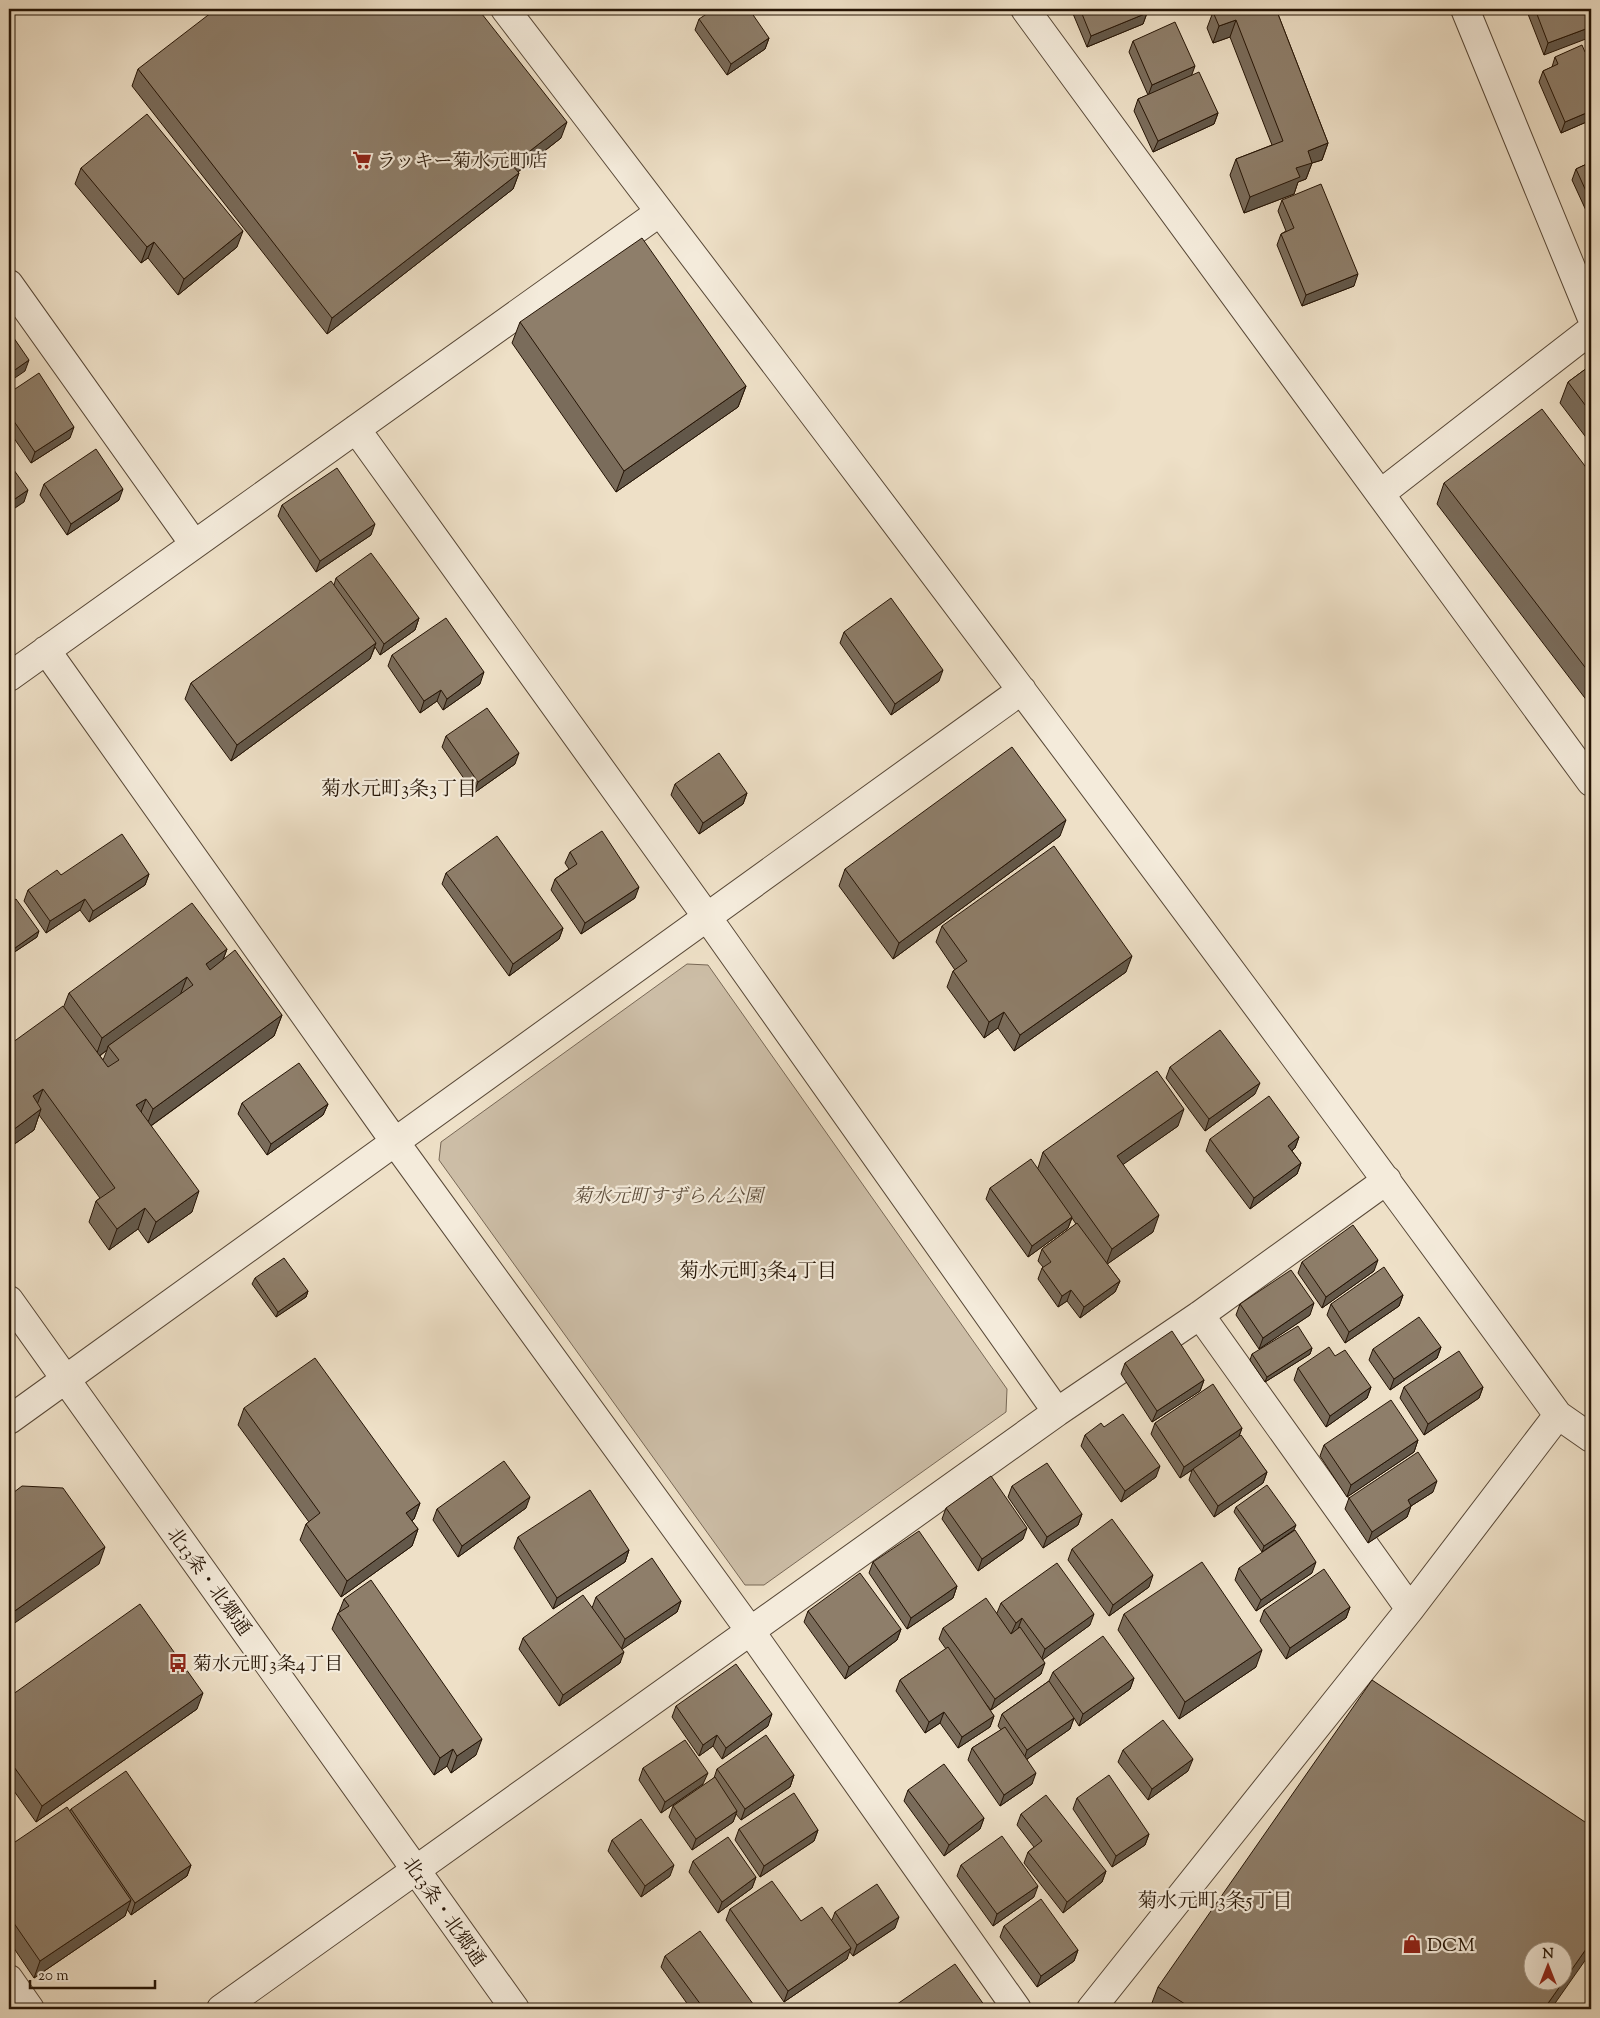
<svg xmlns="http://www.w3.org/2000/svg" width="1600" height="2018" font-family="'Sorts Mill Goudy','Noto Serif JP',serif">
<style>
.green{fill:#ccbda6;stroke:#786856}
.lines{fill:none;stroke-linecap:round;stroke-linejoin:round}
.minor-casing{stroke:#574736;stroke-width:30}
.minor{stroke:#f4ebdb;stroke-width:28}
.wall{fill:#7a6c5b;stroke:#251405;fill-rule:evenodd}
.shaded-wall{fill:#63584a;stroke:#251405}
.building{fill:#8e7e6a;stroke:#251405;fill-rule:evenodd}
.labels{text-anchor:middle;stroke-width:4.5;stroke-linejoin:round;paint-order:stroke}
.poi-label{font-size:19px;fill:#251405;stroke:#f4ebdb;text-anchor:start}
.park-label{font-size:19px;font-style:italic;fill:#5f4f3d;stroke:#f4ebdb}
.street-label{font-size:19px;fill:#251405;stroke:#f4ebdb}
.neighbourhood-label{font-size:20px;fill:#251405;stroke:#f4ebdb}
</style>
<rect width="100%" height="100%" fill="#eee0c7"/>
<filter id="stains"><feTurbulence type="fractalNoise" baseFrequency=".004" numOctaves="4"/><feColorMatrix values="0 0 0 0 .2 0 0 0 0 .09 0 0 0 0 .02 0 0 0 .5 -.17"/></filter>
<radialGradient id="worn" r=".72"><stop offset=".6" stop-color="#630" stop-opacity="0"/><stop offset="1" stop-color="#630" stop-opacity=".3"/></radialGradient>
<path class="green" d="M687,964l21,1 299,424 -1,23 -242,173h-19l-306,-425 2,-18z"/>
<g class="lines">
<g class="minor-casing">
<path id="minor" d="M505,9c356,465 708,933 1053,1406l33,23
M1025,9l566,773
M1465,9l126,307
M9,284l185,260
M356,429l351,488 350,495
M1380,494l211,-164
M46,650l349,492 356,490 266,377
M9,677l651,-465
M9,1300l506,709
M1200,1315l210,294
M9,1420l1013,-730
M9,1979l21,30
M221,2009l836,-597 143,-97 187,-135
M1091,2009l319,-400 148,-194"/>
</g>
<use href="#minor" class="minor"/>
</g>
<path class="wall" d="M1071,9h74l2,4 -4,11 -56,23z
M1276,9l52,134 -6,17 -10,3 -6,16 -8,3 -4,12 -50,19 -14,-38 6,-16 36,-14 -42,-108 -17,6 -6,-15 6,-16z
M1526,9h65l-47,46z
M699,19l70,19 -4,11 -38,26 -32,-45z
M1133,41l59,34 26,38 -4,11 -61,28 -19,-41 4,-12 10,-4 -19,-43z
M1555,57l36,63 -30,13 -22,-51 4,-11 9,-4z
M138,69l423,69 -43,34 1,1 -6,16 -186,145 -195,-248z
M1591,162v54l-2,1 -17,-37 4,-11z
M81,168l156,79 -59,48 -30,-37 -7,5 -66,-79z
M1282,200l72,86 -52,20 -25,-61 4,-11 5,-3 -8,-20z
M520,322l226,64 -8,21 -122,85 -104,-149z
M1591,365v79l-31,-41 8,-21z
M9,393l61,45 -39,25 -22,-32z
M1591,474v232l-154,-202 7,-21z
M44,484l75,16 -52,35 -27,-40z
M282,505l89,30 -55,37 -38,-56z
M336,578l83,40 -4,12 -35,25 -5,-8 -5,12 -139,102 -46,-62 6,-16 143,-98z
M844,632l95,49 -48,34 -51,-72z
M392,655l88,29 -37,26 -6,-9 -17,12 -32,-47z
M446,736l69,28 -41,29 -32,-46z
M675,784l72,9 -4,11 -44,30 -28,-39z
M1060,836l-167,123 -54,-73 6,-17z
M570,852l65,46 -54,36 -30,-44 4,-11 14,-10 -4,-6z
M446,873l117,55 -4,11 -50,37 -67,-92z
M149,874l-4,11 -56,37 -9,-12 -34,23 -22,-32 4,-11 33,-15z
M9,903l28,34 -24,16 -4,-6z
M942,926l184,46 -112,79 -16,-23 -14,10 -37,-51 6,-16 2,-1 -19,-28z
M227,949l-4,11 59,55 -8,21 -123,90 41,86 -44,31 -10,-14 -29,21 -20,-28 7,-21 4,-3 -61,-83 -5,15 -25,18 60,-155zM107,1050l-4,10 -3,-4z
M1170,1067l85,27 -50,37 -39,-53z
M242,1103l86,1 -5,11 -56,40 -29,-41z
M1178,1126l-55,38 30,68 -46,32 13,17 -5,11 -35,26 -13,-17 -9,6 -20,-28 4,-11 1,-1 -5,-6 4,-12 34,-25 -4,-6 -4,10 -40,29 -42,-58 4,-11 48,-20 5,-16z
M1299,1137l-4,11 -3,3 9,12 -4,11 -47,35 -44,-58 4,-12z
M1302,1262l72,9 -52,37 -24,-35z
M255,1278l53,13 -2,6 -30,20 -24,-33z
M1403,1295l-4,11 -54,37 -18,-28 4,-11z
M1240,1304l70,11 -51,34 -23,-34z
M1441,1347l-4,11 -47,32 -21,-30 4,-11z
M1312,1348l-2,6 -45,28 -15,-22 2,-6z
M1335,1356l36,31 -4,11 -41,29 -32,-47 4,-12z
M1125,1363l79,17 -4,11 -48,31 -31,-48z
M1404,1387h79l-4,11 -55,37 -24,-37z
M244,1408l176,95 -6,16 -2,2 6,8 -6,17 -71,51 -41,-57 6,-16 3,-2 -71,-97z
M1155,1423l87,5 -3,8 28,36 -4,11 -49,34 -25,-37 3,-10 -12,8 -29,-44z
M1104,1427l52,50 -35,25 -40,-56 4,-11z
M1418,1440l-4,12 -67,45 -27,-41 4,-11z
M1012,1486l70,28 -4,11 -35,23 -35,-51z
M1433,1492l-22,14 -4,11 -39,26 -23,-34 4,-11z
M1236,1507l58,23 -32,22 -28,-40z
M526,1508l-68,49 -25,-37 4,-11z
M946,1508l77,31 -45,32 -36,-52z
M518,1537l111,13 -4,12 -72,47 -39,-61z
M1072,1549l77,38 -40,29 -41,-56z
M873,1562l84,24 -4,12 -46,31 -38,-56z
M1239,1568l73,5 -56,38 -21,-31z
M596,1597l85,4 -4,11 -55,37 -2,14 -61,43 -40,-57 4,-11 69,-30z
M344,1599l132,156 -25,18 -4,-7 -13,9 -102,-146 6,-16 1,-1z
M1001,1603l89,22 -47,34 -2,15 -50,36 -9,-11 12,17 -4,11 -32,21 -18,-25 -15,10 -29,-42 4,-11 46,-31 -7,-10 4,-11 54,-15z
M1350,1607l-4,11 -60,41 -26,-38 4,-11z
M808,1611l93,18 -4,11 -52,39 -41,-57z
M1124,1614l132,53 -77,52 -61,-89z
M1053,1672l81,6 -4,11 -51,37 -5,-8 -4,11 -43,30 5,25 -32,22 -32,-46 4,-12 29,-18 -3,-4 4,-12 47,-33z
M9,1697l188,12 -161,113 -27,-38z
M676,1706l92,20 -46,33 -9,-13 -14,10 -27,-39z
M1123,1750l65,21 -40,29 -30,-38z
M643,1768l60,16 -42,29 -22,-33z
M717,1769l77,6 -4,12 -49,33 -5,-6 -3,8 -41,28 -23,-33 4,-11 41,-28z
M908,1790l76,28 -4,11 -36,27 -40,-55z
M1077,1798l72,36 -4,11 -33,22 -39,-58z
M71,1809l120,56 -4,11 -56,39 -4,-6 -2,7 -91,62 -25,-37v-95l61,-35z
M1021,1814l85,57 -4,11 -39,31 -39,-50 4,-11 6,-5 -17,-22z
M739,1829l79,1 -4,11 -54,36 -25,-37z
M612,1840l58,36 -29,21 -33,-46z
M693,1861l63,16 -4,11 -34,25 -29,-41z
M961,1865l73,32 -41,29 -36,-50z
M730,1909l71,12 31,-1 3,-8 60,16 -42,28 -4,-5 -2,8 -63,43 -58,-82z
M1004,1926l74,24 -4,11 -37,26 -37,-50z
M665,1956l91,52 -1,1h-64l-30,-42z
M1158,1987l393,22h-399l-2,-1z"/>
<path class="shaded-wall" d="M1147,13l-4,11 -56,23 4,-11z
M1236,20l-6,17 -17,6 6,-17z
M1591,27v10l-47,18 4,-12z
M769,38l-4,11 -38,26 4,-11z
M1195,66l-4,11 -43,19 4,-11z
M1591,111v9l-30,13 4,-11z
M1218,113l-4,11 -61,28 5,-11z
M567,122l-6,16 -55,43 6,-16z
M1328,143l-6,17 -10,3 -6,16 -8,3 -4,12 -50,19 6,-16 46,-29 12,-17z
M519,173l-6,16 -186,145 5,-16z
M243,231l-6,16 -59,48 6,-16z
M154,242l-6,16 -7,5 6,-16z
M1358,274l-4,12 -52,20 4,-11z
M29,360l-4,11 -16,11v-8z
M746,386l-8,21 -122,85 8,-21z
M74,427l-4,11 -39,25 4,-11z
M123,489l-4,11 -52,35 4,-11z
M28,490l-4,12 -15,10v-9z
M375,524l-4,11 -55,37 4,-11z
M419,618l-4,12 -35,25 4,-11z
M376,643l-6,16 -139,102 6,-16z
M943,670l-4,11 -48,34 4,-11z
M484,672l-4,12 -37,26 4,-11z
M441,690l-4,11 -17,12 4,-12z
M519,753l-4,11 -41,29 4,-11z
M747,793l-4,11 -44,30 4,-11z
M1066,820l-6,16 -167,123 6,-16z
M149,874l-4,11 -56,37 4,-11z
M639,887l-4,11 -54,36 4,-11z
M85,899l-5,11 -34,23 4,-12z
M563,928l-4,11 -50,37 4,-12z
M39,931l-2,6 -24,16 2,-5z
M227,949l-8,21 -21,15 8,-21z
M1132,956l-6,16 -112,79 6,-16z
M187,977l-8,21 -71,48 -1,4 -12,9 7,-21z
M1004,1012l-6,16 -14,10 5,-16z
M282,1015l-8,21 -129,94 8,-21z
M1260,1083l-5,11 -50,37 4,-12z
M43,1089l-8,21 -2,-14z
M146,1099l-8,21 -2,-15z
M328,1104l-5,11 -56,40 4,-11z
M41,1109l-7,21 -25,18v-15z
M1184,1109l-6,17 -67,47 6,-17z
M1299,1137l-4,11 -11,9 4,-11z
M1301,1163l-4,11 -47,35 4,-11z
M199,1191l-7,21 -44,31 8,-21z
M145,1208l-7,21 -29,21 8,-21z
M1159,1215l-6,17 -47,33 6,-16z
M1072,1217l-4,11 -40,29 4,-11z
M1378,1260l-4,11 -52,37 4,-11z
M1120,1281l-5,11 -35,26 4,-11z
M1071,1290l-4,11 -9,6 4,-11z
M308,1291l-2,6 -30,20 2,-5z
M1403,1295l-4,11 -54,37 4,-11z
M1314,1303l-4,12 -51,34 4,-11z
M1441,1347l-4,11 -47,32 4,-11z
M1312,1348l-2,6 -45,28 2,-5z
M1204,1380l-4,11 -48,31 5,-11z
M1371,1387l-4,11 -41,29 4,-11z
M1483,1387l-4,11 -55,37 4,-11z
M1242,1428l-4,11 -58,39 4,-11z
M1418,1440l-4,12 -67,45 4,-12z
M1160,1466l-4,11 -35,25 4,-11z
M1267,1472l-4,11 -49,34 4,-11z
M1437,1481l-4,11 -22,14 -4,11 -39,26 4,-11 36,-32z
M530,1497l-4,11 -68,49 4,-11z
M420,1503l-6,16 -14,10 6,-16z
M1082,1514l-4,11 -35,23 4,-11z
M1296,1525l-2,5 -32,22 2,-6z
M1027,1528l-4,11 -45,32 4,-12z
M418,1529l-6,17 -71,51 6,-16z
M105,1547l-6,17 -90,63v-12z
M629,1550l-4,12 -72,47 4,-11z
M1316,1562l-4,11 -56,38 5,-11z
M1153,1575l-4,12 -40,29 4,-11z
M957,1586l-4,12 -46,31 4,-11z
M681,1601l-4,11 -56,38 4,-11z
M1350,1607l-4,11 -60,41 4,-11z
M1094,1614l-4,11 -49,36 4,-12z
M1022,1618l-4,11 -7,5 5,-11z
M901,1629l-4,11 -52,39 4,-12z
M1262,1650l-6,17 -77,52 6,-17z
M624,1652l-4,11 -61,43 4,-11z
M1045,1663l-4,11 -50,36 4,-11z
M1134,1678l-4,11 -51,37 4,-12z
M203,1693l-6,16 -161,113 6,-16z
M944,1712l-4,11 -15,10 4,-11z
M772,1714l-4,12 -46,33 4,-11z
M994,1716l-4,11 -32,21 4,-11z
M1074,1718l-4,11 -47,33 4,-12z
M717,1735l-4,11 -14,10 4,-11z
M482,1739l-6,16 -25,18 6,-17z
M453,1749l-6,17 -13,9 6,-17z
M1193,1759l-5,12 -40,29 4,-11z
M708,1773l-5,11 -42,29 4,-11z
M1036,1773l-4,11 -32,22 4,-11z
M794,1775l-4,12 -49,33 4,-11z
M737,1811l-4,11 -41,28 4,-11z
M984,1818l-4,11 -36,27 5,-11z
M818,1830l-4,11 -54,36 4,-11z
M1149,1834l-4,11 -33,22 4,-11z
M191,1865l-4,11 -56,39 4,-12z
M674,1865l-4,11 -29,21 4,-11z
M1106,1871l-4,11 -39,31 4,-11z
M756,1877l-4,11 -34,25 4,-11z
M1038,1886l-4,11 -41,29 4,-12z
M131,1900l-6,16 -91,62 6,-17z
M899,1917l-4,11 -42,28 4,-11z
M1591,1942v10l-40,57h-7z
M851,1948l-4,11 -63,43 4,-11z
M1078,1950l-4,11 -37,26 4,-11z"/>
<path class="building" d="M216,9h262l89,113 -55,43 7,8 -187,145 -194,-249z
M714,9h35l20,29 -38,26 -32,-45z
M1080,9h65l2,4 -56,23z
M1221,9h55l52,134 -20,8 4,12 -16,5 4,9 -50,20 -14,-38 47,-18 -47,-121 -17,6 -6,-14z
M1535,9h56v18l-43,16z
M1175,22l20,44 -43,19 -19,-44z
M1582,45l3,7 6,-2v61l-26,11 -22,-51 15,-7 -3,-7z
M1199,72l19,41 -60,28 -20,-42z
M147,114l96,117 -59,48 -30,-37 -7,5 -66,-79z
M1591,162v40l-15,-33z
M1321,184l37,90 -52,21 -25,-61 13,-6 -12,-28z
M642,238l104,148 -122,85 -104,-149z
M9,331l20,29 -20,14z
M1591,365v48l-23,-31z
M39,373l35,54 -39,25 -26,-38v-21z
M1542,409l49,65v201l-147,-192z
M96,449l27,40 -52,35 -27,-40z
M9,463l19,27 -19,13z
M337,468l38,56 -55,37 -38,-56z
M371,553l48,65 -35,26 -48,-66z
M331,581l45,62 -139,102 -46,-62z
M891,598l52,72 -48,34 -51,-72z
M446,618l38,54 -37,27 -6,-9 -17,11 -32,-46z
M487,708l32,45 -41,29 -32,-46z
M1012,747l54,73 -167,123 -54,-74z
M719,753l28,40 -44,30 -28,-39z
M602,831l37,56 -54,36 -30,-44 22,-15 -7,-12z
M122,834l27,40 -56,37 -8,-12 -35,22 -22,-31 29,-20 4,5z
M497,836l66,92 -50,36 -67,-91z
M1054,846l78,110 -112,79 -16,-23 -15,10 -36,-51 14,-10 -25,-35z
M16,899l23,32 -24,17 -6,-9v-36z
M192,903l35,46 -21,15 4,6 25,-20 47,65 -129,94 -7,-10 -10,6 63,86 -43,31 -11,-14 -28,21 -21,-28 19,-13 -72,-99 -10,7 8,13 -32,24v-88l54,-39 45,61 11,-7 -11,-14 85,-61 -6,-8 -85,61 -33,-45z
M1220,1030l40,53 -51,36 -39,-52z
M299,1063l29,41 -57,40 -29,-41z
M1157,1071l27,38 -67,47 42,59 -47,34 -69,-97z
M1269,1096l30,41 -11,9 13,17 -47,35 -44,-59z
M1031,1159l41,58 -40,29 -42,-58z
M1077,1223l43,58 -36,26 -13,-17 -9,6 -20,-28 9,-6 -9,-13z
M1353,1225l25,35 -52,37 -24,-35z
M284,1258l24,33 -30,21 -23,-34z
M1384,1267l19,28 -54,37 -18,-28z
M1291,1270l23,33 -51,35 -23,-34z
M1419,1317l22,30 -47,32 -21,-30z
M1298,1326l14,22 -45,29 -15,-23z
M1172,1331l32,49 -47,31 -32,-48z
M1329,1347l6,9 10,-6 26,37 -41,29 -32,-48z
M1459,1351l24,36 -55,37 -24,-37z
M315,1358l105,145 -14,10 12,16 -71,52 -41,-57 14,-11 -76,-105z
M1213,1384l29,44 -58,39 -29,-44z
M1391,1400l27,40 -67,45 -27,-40z
M1123,1414l37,52 -35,25 -40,-56 16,-12 3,4z
M1241,1435l26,37 -49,34 -25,-37z
M1418,1452l19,29 -29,19 3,6 -39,26 -23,-34z
M504,1461l26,36 -68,49 -25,-37z
M1047,1463l35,51 -35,23 -35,-51z
M991,1476l36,52 -45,31 -36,-51z
M1267,1485l29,40 -32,21 -28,-39z
M22,1486l41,2 42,59 -96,68v-119z
M590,1490l39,60 -72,48 -39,-61z
M1112,1519l41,56 -40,30 -41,-56z
M1295,1530l21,32 -55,38 -22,-32z
M919,1531l38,55 -46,32 -38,-56z
M652,1558l29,43 -56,38 -29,-42z
M1202,1562l60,88 -77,52 -61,-88z
M1057,1563l37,51 -49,35 -23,-31 -6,5 -15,-20z
M1324,1569l26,38 -60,41 -26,-38z
M860,1573l41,56 -52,38 -41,-56z
M371,1580l111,159 -25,17 -4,-7 -13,9 -102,-145 11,-7 -5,-7z
M583,1595l41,57 -61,43 -40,-57z
M986,1598l25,36 9,-7 25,36 -50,36 -52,-71z
M140,1604l63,89 -161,113 -33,-46v-63z
M1103,1636l31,42 -51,36 -30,-42z
M948,1647l46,69 -32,21 -18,-25 -15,10 -29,-42z
M736,1664l36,50 -46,34 -9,-13 -14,10 -27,-39z
M1372,1680l219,146v116l-47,67h-351l-35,-22zM1532,1950h30v30h-30z
M1049,1681l25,37 -47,32 -25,-36z
M1163,1720l30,39 -41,30 -29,-39z
M1005,1727l31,46 -32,22 -32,-47z
M766,1735l28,40 -49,34 -28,-40z
M685,1740l23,33 -43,29 -22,-34z
M944,1764l40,54 -35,27 -41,-55z
M126,1771l65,94 -56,38 -64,-94z
M1109,1775l40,59 -33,22 -39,-58z
M715,1777l22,34 -41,28 -23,-33z
M794,1793l24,37 -54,36 -25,-37z
M1046,1795l60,76 -39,31 -39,-50 14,-11 -21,-27z
M67,1807l64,93 -91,61 -31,-45v-70z
M641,1819l33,46 -29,21 -33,-46z
M1002,1836l36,50 -41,28 -36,-49z
M728,1837l28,40 -34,25 -29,-41z
M772,1881l29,40 21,-14 29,41 -63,43 -58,-82z
M877,1884l22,33 -42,28 -22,-33z
M1041,1899l37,51 -37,26 -37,-50z
M700,1931l56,77 -2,1h-50l-39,-53z
M955,1964l32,45h-97z"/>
<defs>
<g id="supermarket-bare" transform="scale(1.5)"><path d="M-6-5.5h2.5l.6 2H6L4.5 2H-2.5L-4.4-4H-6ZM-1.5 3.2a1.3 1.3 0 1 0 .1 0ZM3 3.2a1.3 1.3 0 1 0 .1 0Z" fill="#8f2418" stroke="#f4ebdb" stroke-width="2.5" paint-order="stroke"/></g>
<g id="bus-bare" transform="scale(1.5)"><path d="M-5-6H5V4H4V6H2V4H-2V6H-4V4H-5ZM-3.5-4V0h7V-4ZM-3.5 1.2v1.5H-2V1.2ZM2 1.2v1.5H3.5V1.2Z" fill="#8f2418" stroke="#f4ebdb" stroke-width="2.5" paint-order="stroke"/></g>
<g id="shop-bare" transform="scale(1.5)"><path d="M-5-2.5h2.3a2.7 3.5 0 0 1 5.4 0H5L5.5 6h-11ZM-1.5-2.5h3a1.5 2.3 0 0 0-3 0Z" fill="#8f2418" stroke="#f4ebdb" stroke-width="2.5" paint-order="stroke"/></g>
</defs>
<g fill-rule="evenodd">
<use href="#supermarket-bare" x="362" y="160"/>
<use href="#bus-bare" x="178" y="1663"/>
<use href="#shop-bare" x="1412" y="1944"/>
</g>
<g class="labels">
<g class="poi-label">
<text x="377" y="167">ラッキー菊水元町店</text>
<text x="193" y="1670">菊水元町3条4丁目</text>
<text x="1427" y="1951">DCM</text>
</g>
<g class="park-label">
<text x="668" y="1202">菊水元町すずらん公園</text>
</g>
<g class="street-label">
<text transform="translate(210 1581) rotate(54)" y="7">北13条・北郷通</text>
<text transform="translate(445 1911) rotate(55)" y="7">北13条・北郷通</text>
</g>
<g class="neighbourhood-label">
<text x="399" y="795">菊水元町3条3丁目</text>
<text x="758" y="1277">菊水元町3条4丁目</text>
<text x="1215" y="1907">菊水元町3条5丁目</text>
</g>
</g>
<rect width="1600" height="2018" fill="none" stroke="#eee0c7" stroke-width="30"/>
<rect x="10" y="10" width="1580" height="1998" fill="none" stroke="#251405" stroke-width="2.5"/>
<rect x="15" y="15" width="1570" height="1988" fill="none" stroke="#251405"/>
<g transform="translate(1548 1966)"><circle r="24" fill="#f4ebdb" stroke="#a19585"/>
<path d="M0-4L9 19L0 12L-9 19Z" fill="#8f2418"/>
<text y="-8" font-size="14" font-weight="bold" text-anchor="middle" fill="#251405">N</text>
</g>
<path d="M30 1980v8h125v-8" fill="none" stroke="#251405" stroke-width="2.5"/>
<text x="38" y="1980" font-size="15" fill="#251405" stroke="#f4ebdb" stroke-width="4" paint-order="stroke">20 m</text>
<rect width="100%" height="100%" filter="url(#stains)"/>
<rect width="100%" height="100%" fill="url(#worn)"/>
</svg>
